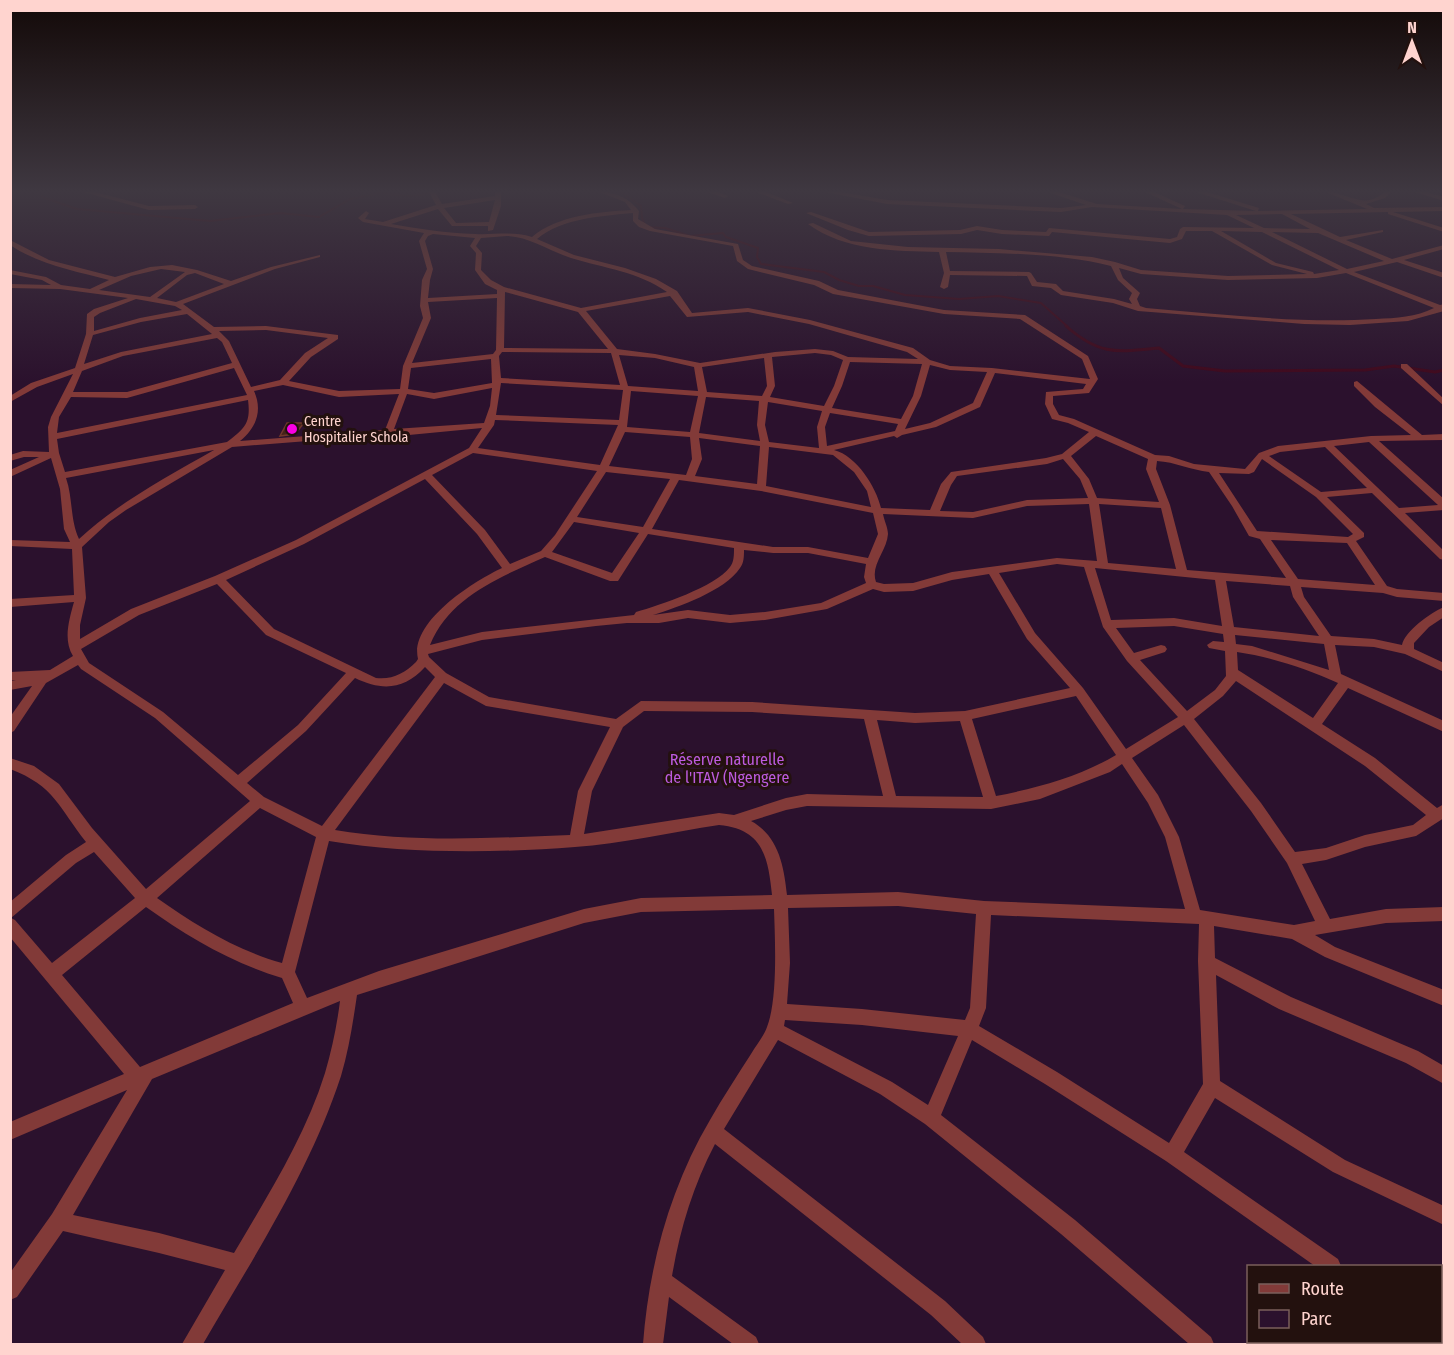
<svg xmlns="http://www.w3.org/2000/svg" width="1454" height="1355" font-family="'Fira Sans Condensed',sans-serif">
<style>
.green{fill:#2b112d;fill-rule:evenodd}
.lines{fill:none;stroke-linecap:round;stroke-linejoin:round}
.stream-far1{stroke:#40091e;stroke-width:2}
.stream{stroke:#40091e;stroke-width:3}
.building{fill:#44221a;stroke:#70382c;stroke-width:1.5}
.street{fill:#823a38;fill-rule:evenodd}
.poi-dot{fill:#fa00e4;stroke:#23110e;stroke-width:2}
.labels{text-anchor:middle;stroke-width:6;stroke-linejoin:round;paint-order:stroke}
.far-poi-label{font-size:14px;fill:#ffd4cf;stroke:#23110e;text-anchor:start}
.park-label{font-size:16px;fill:#bd5bdf;stroke:#23110e}
</style>
<rect width="100%" height="100%" fill="#23110e"/>
<path class="green" d="M11,192h1432v1152h-1432zM1248,1266h192v76h-192z"/>
<g class="lines">
<path class="stream-far1" d="M41,192l1,5 35,12 133,12 70,-8 39,4 31,-18 30,-6 29,3 24,-3
M621,192l20,14 1,12 4,9 19,1 25,8 33,-3 3,4 32,11 -1,9 4,7 63,8 15,8 20,6h14l32,9 54,4 39,-3 43,7 27,24"/>
<path class="stream" d="M1066,326c34,30 51,26 93,22l24,18 42,5 140,-1 29,-4 41,6 9,-2"/>
</g>
<path class="building" d="M287,423h17l-9,11 -15,2z"/>
<g class="lines">
<path class="street" d="M83,192h12l54,14 46,-1 3,2 -3,2 -46,1z
M429,192h6l7,12 53,-8v-4h6v14l-8,24 -5,1v-5h-36l-14,-17 -47,15c28,5 55,9 84,10 20,1 37,-3 57,3 26,-22 67,-25 99,-27l-6,-8 -26,-10c17,0 30,6 40,19l-1,8 17,10 83,15 5,16 9,6 67,15 19,9 106,20 81,5 63,41 10,23 -9,14 -36,3v8l6,11 15,4 81,36 14,1 25,8 51,5 14,-16 19,-7 93,-10 40,-1 -36,-28 -21,-21v-4l3,-1 65,54 22,-1v6l-65,1 65,58v11l-39,3 39,38v9l-4,-1 -68,-66 -45,4 37,36v4l-8,4 31,45 10,3 47,4v8l-47,-4 -14,-4 -82,-6 3,10 27,39 43,3 28,6c3,-14 28,-32 42,-38v10l-15,10 -15,16v6l30,14v9l-39,-18 -31,-7 -39,-2 6,29 103,47v11l-96,-44 -26,36 53,34 62,50 7,-4v14l-28,18 -51,11 -39,13 -24,4 28,55 56,-10 58,-2v14l-58,2 -71,12 20,12 109,43v16l-119,-49 -33,-18 -78,-13 1,32 76,39 127,54 26,15v18l-38,-21 -127,-54 -63,-34 4,106 125,79 99,46v19l-111,-53 -118,-74 -31,54 154,107 3,7h-26l-149,-105 -121,-77 -73,-44 -31,75 134,105 136,117 3,7h-25l-128,-110 -136,-110 -45,-30 -102,-54 -54,89 221,172 38,36 3,7h-24l-31,-29 -216,-171c-22,42 -35,85 -43,132l84,61 3,7h-26l-64,-47 -6,47h-20c6,-79 27,-156 67,-224 13,-23 27,-44 41,-66 5,-9 13,-18 16,-27 11,-28 8,-88 7,-118l-133,3 -57,11 -227,72c-4,27 -8,54 -16,81 -31,95 -88,182 -138,268h-21l43,-74 -66,-17 -96,-22 -46,66 -7,3v-27l42,-59 75,-124 -117,50v-18l114,-48 -114,-137v-35l56,-47 20,-13c-27,-34 -31,-56 -76,-73v-11l24,8 25,18 33,44 54,61 104,-88 -95,-83 -74,-49 -3,-4 -32,18 -32,48 -4,2v-16l22,-31 -22,4v-9l6,-1h-6v-8l40,-2 23,-14c-10,-16 -4,-36 1,-54l-64,5v-8l64,-4 -2,-46 -62,-3v-6l60,2 -6,-13 -4,-40 -9,-31 -41,19v-7l29,-13h-15l-14,4v-6l13,-4 26,1 -1,-25 3,-10 22,-43 -36,13 -27,15v-6l21,-13 44,-15 11,-34 1,-20 7,-5 34,-11 -68,-9 -50,-1v-4l41,1 -9,-5 -32,-6v-4l36,7 15,8 29,4 19,-9c-34,-9 -69,-15 -99,-35v-5l39,20 66,17 35,-10 22,-2 25,5 34,11 40,-14 49,-12v2l-45,12 -92,35 31,23 52,-1 72,9v4l-27,18 -22,24 50,10 61,-2 3,-23 20,-48 -3,-12 2,-26 5,-11 -8,-28 5,-8 -61,-11 -5,-4 8,-7 3,2 -4,6 18,3 53,-17zM495,200l-6,22 -33,1 -12,-15zM633,213v8l6,6 11,4 83,15 4,15 11,8 66,16 19,9 111,20 76,5 62,40 8,20 -98,-11 -42,-2 -20,-6 -17,-12 -103,-28 -62,-12 -56,5 -15,-22 -21,-12 -31,-11 -51,-13 -37,-16c25,-21 65,-23 96,-26zM433,234l42,4 -5,8 6,7 -1,17 10,14 12,6v4l-69,4 2,-18 3,-11 -8,-28 3,-5zM507,236c23,1 42,15 64,22 33,10 68,14 96,34l-86,16 -77,-21 -13,-7 -10,-10 1,-17 -6,-7 5,-8zM161,269l24,3 -35,25 -51,-7 32,-14zM195,273l29,11 -48,18 -19,-4 30,-23zM505,292l73,20 30,37 -104,-1zM670,296l17,21 61,-5 61,12 98,28 11,7 -70,-2 -15,-6 -18,-2 -40,3 -75,11 -45,-9 -38,-5 -31,-38zM497,298l-1,52 -3,4 -81,9 19,-45 -3,-16zM136,299l39,7 7,4 -42,8 -46,13v-14l6,-4zM187,314l25,20 -91,18 -37,12 9,-29 48,-13zM266,330l62,8 -23,15 -25,27 -29,7 -22,-46 -10,-10zM217,338l5,4 10,21 -105,29h-54l9,-21 41,-15zM502,352l109,1 9,32 -119,-7 -2,-22zM815,353l16,2 12,5 -9,26 -10,20 -54,-9 5,-11 -3,-29zM619,355l36,3 39,9 4,24 -70,-5zM764,358l3,28 -5,10 -55,-4 -5,-25zM491,359l1,24 -58,10 -26,-4 3,-21zM850,362l72,2 -9,32 -12,23 -69,-11 10,-22zM930,365l20,5 37,2 -14,31 -43,20 -25,6 16,-33zM234,368l13,27 -190,38 2,-16 12,-20 56,1zM995,373l91,11 -3,5 -37,3 -1,12 7,15 16,4 21,9 -27,22 -16,4 -95,14 -10,12 -11,26 -49,-2c-5,-21 -24,-52 -47,-58l60,-14 3,2 5,-3 34,-8 44,-20zM501,383l122,7 -4,30 -123,-5zM283,385l56,12 60,-3 -14,36 -145,11c16,-13 23,-30 14,-50zM492,388l-2,18 -6,17 -90,6 13,-35 27,5zM631,391l67,5 -8,36 -63,-5zM706,397l53,4 -2,24 3,16 -61,-8zM248,400c3,23 -3,28 -21,42l-162,30 -6,-19 -2,-14zM768,402l54,9 -5,16 2,21 -50,-6 -4,-17zM830,413l68,11 -3,7 -68,15 -2,-19zM495,420l123,5 -18,40 -122,-17 16,-23zM482,428l-13,20 -173,92 -81,36 -84,33 -51,30v-14l6,-27 -4,-51 27,-25 17,-12 106,-63 152,-12 4,2zM625,432l65,5 2,22 -6,16 -77,-9zM1096,436l52,23 -2,10 13,33 -62,-4 -8,-19 -18,-23zM699,438l61,8 -3,38 -62,-8 7,-17zM1369,442l69,63 -39,3 -65,-62zM769,447l64,8 21,17 13,19 4,16 -105,-21zM1325,447l42,41 -46,4 -52,-36 11,-4zM214,450c-47,27 -95,52 -135,89 -9,-19 -6,-41 -13,-61zM473,453l124,18 -42,64 -14,16 -31,13 -25,-34 -53,-55zM1063,459l17,20 8,19 -61,2 -54,12 -33,-1 11,-26 6,-9 90,-12zM1262,459l54,38 37,37 -5,3 -91,-6 -38,-58 30,1 5,-2zM1157,461c18,1 34,9 52,11l23,34 17,30 11,3 26,39 -99,-8 -17,-65 -14,-36zM606,472l64,7 -27,48 -66,-10zM425,479l52,55 25,34c-28,13 -93,54 -84,91l-2,3c-11,11 -24,18 -40,16l-102,-49 -48,-49 78,-36zM679,480l82,11 112,22 5,21 -10,24 -60,-11h-35l-121,-18zM1089,504l8,57 -40,-3 -105,14 -39,11 -29,1 -8,-2c-6,-17 11,-31 12,-48 0,-6 -4,-14 -5,-20l90,4 54,-12zM1099,504l62,4 15,61 -68,-6zM574,522l65,11 -27,40 -60,-21zM648,534l86,14c0,7 0,14 -4,19 -15,20 -70,38 -94,45l-2,3 -152,17 -52,13c20,-49 71,-68 115,-88l65,24h8zM1271,540l76,3 28,42 -77,-6zM744,550l29,3h35l58,11 -2,13 2,6 -45,20 -56,9 -35,3 -42,-5 -35,5c25,-8 72,-24 87,-47 4,-5 4,-12 4,-18zM1057,564l27,3 19,60 24,34 51,56 -52,32 -43,-61 -48,-55 -36,-60zM1095,568l120,12 7,46 -48,-8 -63,2zM989,574l38,65 43,49 -105,23 -50,2 -163,-11 -111,-1 -25,18 -127,-22 -43,-24 -17,-16 -1,-3 54,-14 114,-14 31,-3h32l29,-5 42,5 35,-3 62,-11 46,-20 11,3 29,-1 39,-11zM1226,581l64,5 3,11 26,39 -85,-9zM217,584l49,51 80,38 -48,52 -60,50 -75,-63 -74,-49 -8,-14 58,-34zM1174,626l49,8 1,8 -11,-1 -6,4 2,3 16,3 1,25 -11,14 -28,21 -47,-51 25,-8 2,-3 -2,-3 -4,-1 -27,8 -18,-25zM1235,635l89,9 5,26 -77,-24 -16,-2zM1237,652c34,5 70,17 101,31l-25,35 -75,-48zM425,667l10,10 -113,149 -58,-29 -17,-14 59,-52 49,-53c27,13 49,12 70,-11zM1236,681l129,85 61,49 -13,10 -48,10 -39,13 -31,4 -34,-49 -67,-84 29,-23zM444,683l42,23 124,21 -32,64 -8,44c-78,3 -158,8 -235,-5zM1076,696l40,59c-37,22 -79,33 -120,41l-24,-77zM644,711l108,1 112,7 19,77 -76,-2 -21,4 -52,17 -15,-2 -135,21 8,-43 31,-64zM877,720l38,3 45,-2 23,76 -87,-1zM1184,725l67,86 36,52 28,58 -21,4 -94,-15 -21,-73 -21,-42 -26,-37zM1122,764l26,39 17,34 20,72 -201,-8 -86,-9 -111,3c-3,-28 -8,-59 -36,-74l35,-11 21,-4 184,3 49,-10 70,-27zM260,808l56,29 -34,126c-46,-13 -87,-38 -125,-65zM719,825c44,4 49,32 53,70l-131,3 -57,11 -205,62 -72,27 -12,-26 34,-131c77,13 168,12 246,6 46,-3 97,-15 144,-22zM94,852l41,46 -83,65 -37,-43 -4,-2 65,-55zM898,906l78,8 -6,94 -5,12 -103,-11 -75,-5 3,-41 -2,-55zM146,907c42,30 86,56 136,71l11,25 -153,64 -78,-92zM991,915l208,9 -1,37 5,123 -34,59 -112,-71 -78,-46 7,-18zM340,1001c-3,24 -8,48 -15,72 -20,64 -57,122 -91,180l-75,-20 -86,-18 79,-136zM785,1020l77,5 96,11 -30,69 -36,-23 -108,-56z
M707,192h11l10,4 -3,2z
M756,192h10l27,11 -5,1z
M825,192h16l46,8 174,8 25,-3 -38,-13h11l38,12 85,5 -37,-17h9l31,14 -2,3 73,2 -60,-19h11l52,16 -1,3 109,-2 -41,-17c22,0 38,19 58,0h7l-6,6 -19,6 8,4 70,-1v4l-51,1 51,16v4l-56,-18v-2l-97,2 49,23 43,-7v2l-37,8 46,19 52,-14v4l-40,11 40,13v5l-47,-16 -43,10 86,33 4,-1v7l-36,10 -58,4 -46,-1 -166,-13 -25,-8 -52,-8 -10,-7 -19,-2 -5,-10 -77,-1 -2,12 -4,2 -4,-2 4,-14 -5,-21c-44,-1 -94,-1 -131,-28l5,-1 38,18 57,6 91,2 93,8 23,5 26,8 87,6 79,-2 -35,-9 -60,-34h-26l-4,8 -12,4 -118,-11 -3,4 -47,-2 -25,-4 -16,4 -92,2 -21,-6 -42,-17 5,-1 58,20 91,-2 17,-4 25,4 44,2 3,-4 121,11 7,-2 3,-8 3,-2 71,1 -27,-13 -135,-8 -31,5 -174,-8zM1282,214l28,15 -46,-1 -28,-13zM1221,231l41,1 77,38 -25,4 -1,-2 -37,-9zM1272,232l46,1 66,28 -37,8zM946,252c52,1 115,1 165,14l7,14 14,13 -3,6 3,5 -18,-5 -51,-8 -7,-7 -19,-2 -6,-9 -2,-1 -79,-1zM1119,268l22,6 87,6 89,-2 29,-5 88,35c-18,9 -38,10 -58,11 -76,5 -154,-5 -230,-11l-6,-2 -3,-7 3,-6 -17,-15z
M1415,192h11l18,5v4z
M1401,364h6l37,35v7l-43,-38z
M1444,1270v20l-4,2v-20z
M1440,1325l4,1v18h-6l-5,-2h7z
M1344,1342h23l-1,2h-23z"/>
</g>
<linearGradient id="sky" x2="0" y2="1"><stop stop-color="#130908"/><stop offset="0.5" stop-color="#3f3841"/><stop offset="1" stop-color="#3f3841" stop-opacity="0"/></linearGradient>
<rect width="1454" height="382" fill="url(#sky)"/>
<circle class="poi-dot" cx="292" cy="429" r="6"/>
<g class="labels">
<g class="far-poi-label">
<text x="304" y="426">Centre<tspan x="304" dy="16">Hospitalier Schola</tspan></text>
</g>
<g class="park-label">
<text x="727" y="765">Réserve naturelle<tspan x="727" dy="18">de l'ITAV (Ngengere</tspan></text>
</g>
</g>
<rect width="1454" height="1355" fill="none" stroke="#ffd4cf" stroke-width="24"/>
<rect x="1247" y="1265" width="195" height="78" fill="#23110e" stroke="#7b5f5b" stroke-width="1.5"/>
<rect x="1259" y="1284" width="30" height="9" fill="#823a38" stroke="#7b5f5b" stroke-width="1.5"/>
<text x="1301" y="1295" font-size="18" fill="#ffd4cf">Route</text>
<rect x="1259" y="1310" width="30" height="18" fill="#2b112d" stroke="#7b5f5b" stroke-width="1.5"/>
<text x="1301" y="1325" font-size="18" fill="#ffd4cf">Parc</text>
<g transform="translate(1412 42)" stroke="#23110e" stroke-width="4.5" paint-order="stroke">
<path d="M0-4.5L10 22L0 15L-10 22Z" fill="#ffd4cf"/>
<text y="-9" font-size="16" font-weight="bold" text-anchor="middle" fill="#ffd4cf">N</text>
</g>
</svg>
